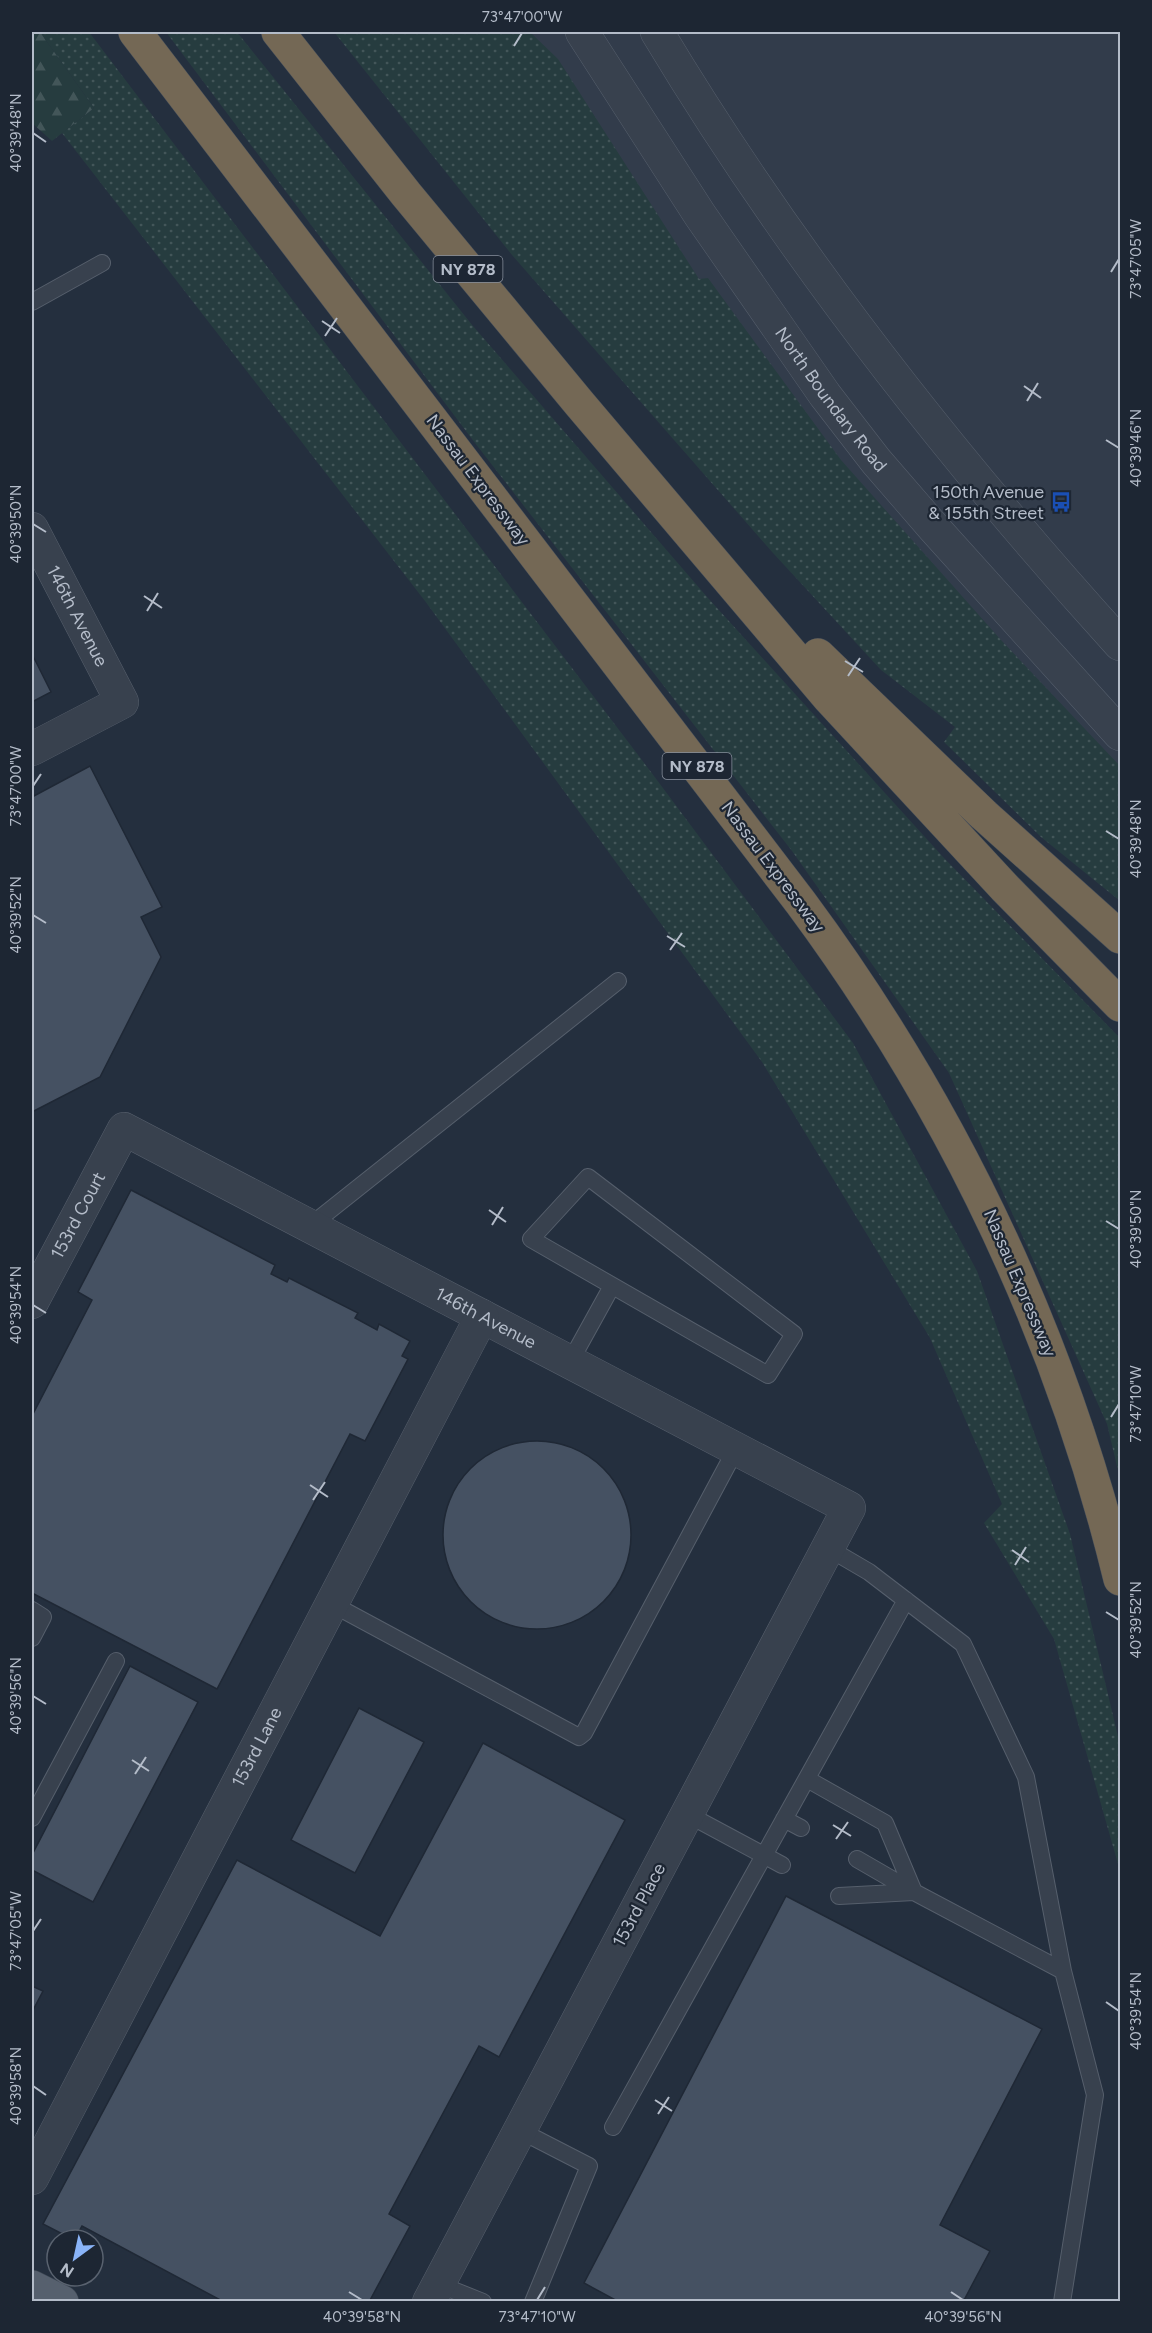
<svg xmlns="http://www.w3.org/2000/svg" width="1152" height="2333" font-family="Figtree,sans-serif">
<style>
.airport{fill:#323c4b}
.grass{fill:url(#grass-dots)}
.forest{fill:url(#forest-firs)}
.building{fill:#455162;stroke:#1f2835;stroke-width:1.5}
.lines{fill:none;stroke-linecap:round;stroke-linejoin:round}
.lane-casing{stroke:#565f6c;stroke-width:18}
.street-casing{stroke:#565f6c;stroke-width:34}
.primary-casing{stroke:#414a57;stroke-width:34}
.highway-casing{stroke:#434c59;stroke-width:34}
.lane{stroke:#38414e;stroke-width:16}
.street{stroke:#38414e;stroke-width:33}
.primary{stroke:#56606e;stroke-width:33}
.highway{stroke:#746855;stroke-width:33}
.ticks{fill:none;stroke:#b4bcc9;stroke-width:2}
.labels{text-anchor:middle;stroke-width:4.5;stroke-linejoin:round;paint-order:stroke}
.shield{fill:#1d2633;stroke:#878f9c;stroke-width:1.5}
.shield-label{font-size:16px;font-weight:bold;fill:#b4bcc9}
.street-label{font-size:18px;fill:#b4bcc9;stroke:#1d2633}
.poi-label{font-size:18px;fill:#b4bcc9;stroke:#1d2633;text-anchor:end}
.neatline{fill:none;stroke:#b4bcc9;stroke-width:2}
.ticks-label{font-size:15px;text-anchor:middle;fill:#b4bcc9}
</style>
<defs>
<pattern id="grass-dots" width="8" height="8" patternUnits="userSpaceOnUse" patternTransform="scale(1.5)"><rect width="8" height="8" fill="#263c3f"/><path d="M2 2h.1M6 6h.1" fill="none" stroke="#435659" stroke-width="1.8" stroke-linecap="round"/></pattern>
<pattern id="forest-firs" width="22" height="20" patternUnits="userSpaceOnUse" patternTransform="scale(1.5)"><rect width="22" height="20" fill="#263c3f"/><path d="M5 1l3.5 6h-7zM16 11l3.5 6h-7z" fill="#435659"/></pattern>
</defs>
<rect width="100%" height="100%" fill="#242f3e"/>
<path class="airport" d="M395,32h725v813z"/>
<path class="grass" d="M40,32h49l559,736 205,275 124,228 93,263 50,211v126l-66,-232 -70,-116 18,-19 -72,-166 -168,-276 -337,-461 -363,-468 32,-25z
M166,32h71l236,294 235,272 236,260 176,180v441l-13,-55 -158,-351 -157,-222 -317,-408z
M334,32h196l28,27 141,220 9,-1 133,182 160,180 119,126v135l-79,-64 -97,-95 11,-15 -74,-57 -108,-117 -261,-298z"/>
<path class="forest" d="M32,32h8l54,76 -42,33 -20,-18z"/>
<path class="building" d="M32,654l19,38 -19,10z
M90,766l72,141 -21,10 20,40 -61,120 -68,35v-315z
M131,1190l144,75 -4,9 16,8 2,-4 69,35 -3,5 22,12 2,-6 31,17 -8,15 6,3 -43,82 -15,-7 -133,255 -185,-96v-177l60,-116 -14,-8z
M443 1535a94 94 0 1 1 188 0a94 94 0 1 1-188 0Z
M130,1666l68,36 -105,200 -61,-32v-15z
M359,1708l65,34 -69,131 -64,-33z
M483,1743l142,77 -126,237 -20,-11 -90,168 21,12 -41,76h-145l-142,-76 -8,14 -31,-16 194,-364 143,76z
M786,1896l256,133 -102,196 50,26 -27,51h-344l-35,-19z
M32,1986l11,5 -11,21z"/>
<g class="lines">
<g class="lane-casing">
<path id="lane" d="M32,302l70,-39
M588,1177l206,157 -26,41 -237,-136z
M310,1226l308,-245
M570,1362l42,-76
M828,1548l41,24 94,72 63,133 37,194 32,124 -33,207
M332,1604l247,133 5,-4 152,-284
M32,1610l11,7 -11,21
M807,1779l78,44 29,69
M687,1814l95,51
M32,1818l84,-157
M784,1819l17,9
M857,1859l57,33
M839,1896l75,-4 149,79
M613,2127l293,-527
M519,2130l70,36 -56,136
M438,2284l45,18"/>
</g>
<g class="street-casing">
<g id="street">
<path id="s1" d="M582,32l118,183 125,180 51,66 58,67 186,206"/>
<path d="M657,32c132,220 291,422 463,612"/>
<path id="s2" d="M32,529l90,173 -90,47"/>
<path id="s3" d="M32,1302l92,-173 725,379 -420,794"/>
<path id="s4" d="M32,2178l450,-862"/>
</g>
</g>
<g class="primary-casing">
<path id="primary" d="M32,2287l30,15"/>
</g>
<g class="highway-casing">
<path id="highway" d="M135,32l666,871c151,204 259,430 319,676
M278,32l128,162 173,209 250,295 176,190 115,117
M818,655l166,160 136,122"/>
</g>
<use href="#lane" class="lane"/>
<use href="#street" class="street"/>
<use href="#primary" class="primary"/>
<use href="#highway" class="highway"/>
</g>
<path class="ticks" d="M514,46l8,-13M33,133l13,9M1111,272l8,-13M322,321l18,12M325,336l12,-18M1024,386l17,12M1027,401l11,-18M1106,440l13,8M33,524l13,8M144,596l18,12M147,611l11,-18M845,661l18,11M848,676l12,-18M33,786l8,-12M1106,831l13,8M33,915l13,8M667,936l18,11M670,950l12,-17M489,1210l17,12M1106,1221l13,8M492,1225l11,-18M33,1305l13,8M1111,1417l8,-13M310,1485l18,12M313,1500l12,-18M1012,1550l17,12M1015,1565l11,-18M1106,1612l13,8M33,1696l13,8M132,1760l17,11M135,1774l11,-17M833,1825l18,11M836,1839l12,-17M33,1931l8,-12M1106,2002l13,9M33,2086l13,9M655,2100l17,11M658,2114l11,-17M349,2292l13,8M951,2292l12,8M537,2300l8,-13"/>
<defs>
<g id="bus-bare" transform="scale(1.62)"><path d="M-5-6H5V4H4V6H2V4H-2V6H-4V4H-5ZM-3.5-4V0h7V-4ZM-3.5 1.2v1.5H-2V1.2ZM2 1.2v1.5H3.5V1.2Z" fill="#1a4fb4" stroke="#1d2633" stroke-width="2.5" paint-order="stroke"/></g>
</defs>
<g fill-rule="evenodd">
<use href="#bus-bare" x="1061" y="502"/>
</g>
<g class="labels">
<g class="shield">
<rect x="433.5" y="256" width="69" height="26" rx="4.5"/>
<rect x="662.5" y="753" width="69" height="26" rx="4.5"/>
</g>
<g class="shield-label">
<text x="468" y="275">NY 878</text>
<text x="697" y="772">NY 878</text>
</g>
<g class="street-label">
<text dy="6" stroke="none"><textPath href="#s1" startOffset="444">North Boundary Road</textPath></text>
<text transform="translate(478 480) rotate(53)" y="6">Nassau Expressway</text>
<text dy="6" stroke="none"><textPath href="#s2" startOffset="98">146th Avenue</textPath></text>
<text transform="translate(773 867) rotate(53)" y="6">Nassau Expressway</text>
<text dy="6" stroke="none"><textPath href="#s3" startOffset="98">153rd Court</textPath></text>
<text transform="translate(1020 1283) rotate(67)" y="6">Nassau Expressway</text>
<text dy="6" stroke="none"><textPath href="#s3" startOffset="604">146th Avenue</textPath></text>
<text dy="6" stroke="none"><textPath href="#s4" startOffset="486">153rd Lane</textPath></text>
<text transform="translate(639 1905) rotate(-62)" y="6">153rd Place</text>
</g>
<g class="poi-label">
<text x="1044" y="498">150th Avenue<tspan x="1044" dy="21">&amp; 155th Street</tspan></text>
</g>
</g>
<rect width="1152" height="2333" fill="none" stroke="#1d2633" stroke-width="66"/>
<g transform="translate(75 2258) rotate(213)"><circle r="28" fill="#1d2633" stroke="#59626f" stroke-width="1.5"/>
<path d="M0-4.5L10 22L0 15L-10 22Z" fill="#8ab4f8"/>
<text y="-9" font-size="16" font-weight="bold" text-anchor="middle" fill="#b4bcc9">N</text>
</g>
<rect x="33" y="33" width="1086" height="2267" class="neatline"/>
<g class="ticks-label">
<text x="522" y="22">73°47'00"W</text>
<text transform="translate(16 133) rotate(-90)" y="5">40°39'48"N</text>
<text transform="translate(1136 259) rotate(-90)" y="5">73°47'05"W</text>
<text transform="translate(1136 448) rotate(-90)" y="5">40°39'46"N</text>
<text transform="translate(16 524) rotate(-90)" y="5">40°39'50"N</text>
<text transform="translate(16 786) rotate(-90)" y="5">73°47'00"W</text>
<text transform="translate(1136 839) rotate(-90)" y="5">40°39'48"N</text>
<text transform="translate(16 915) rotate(-90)" y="5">40°39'52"N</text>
<text transform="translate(1136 1229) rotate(-90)" y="5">40°39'50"N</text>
<text transform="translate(16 1305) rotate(-90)" y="5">40°39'54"N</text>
<text transform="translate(1136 1404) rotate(-90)" y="5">73°47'10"W</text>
<text transform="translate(1136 1620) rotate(-90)" y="5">40°39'52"N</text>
<text transform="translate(16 1696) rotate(-90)" y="5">40°39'56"N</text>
<text transform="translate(16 1931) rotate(-90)" y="5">73°47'05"W</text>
<text transform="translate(1136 2011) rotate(-90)" y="5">40°39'54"N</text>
<text transform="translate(16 2086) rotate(-90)" y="5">40°39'58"N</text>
<text x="362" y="2322">40°39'58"N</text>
<text x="537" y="2322">73°47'10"W</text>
<text x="963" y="2322">40°39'56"N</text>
</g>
</svg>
